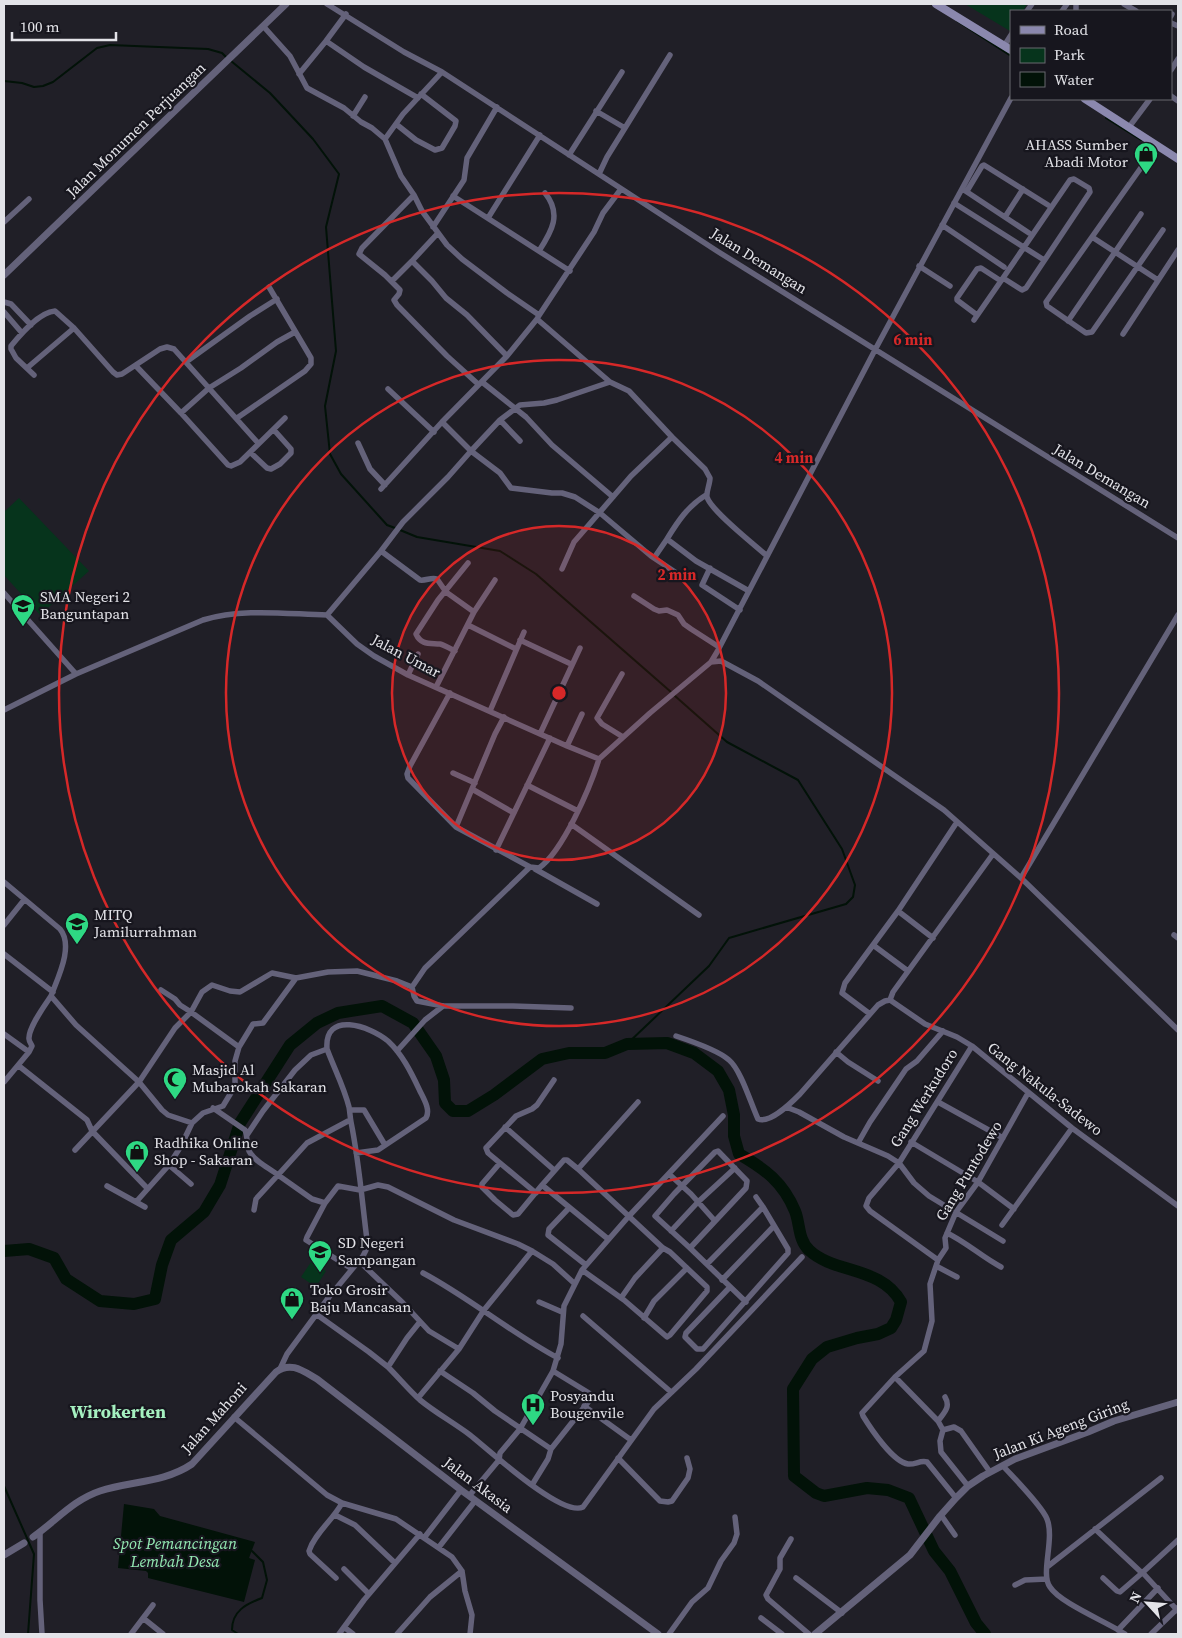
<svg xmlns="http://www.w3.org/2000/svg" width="1182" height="1638" font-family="'Source Serif 4',serif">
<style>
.green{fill:#06341c}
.water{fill:#021208}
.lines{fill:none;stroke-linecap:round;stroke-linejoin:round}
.stream{stroke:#021208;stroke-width:2}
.river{stroke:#021208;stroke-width:12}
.minor{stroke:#64627a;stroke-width:5.5}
.tertiary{stroke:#64627a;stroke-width:7}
.secondary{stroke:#8b88ae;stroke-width:8}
.ring{fill:none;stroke:#d62828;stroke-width:2.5}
.labels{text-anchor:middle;stroke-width:4.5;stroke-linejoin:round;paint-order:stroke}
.street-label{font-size:15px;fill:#e3e3e8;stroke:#17161e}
.poi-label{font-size:15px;fill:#e3e3e8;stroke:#17161e;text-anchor:start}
.water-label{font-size:16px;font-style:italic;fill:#94eab3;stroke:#17161e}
.quarter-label{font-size:18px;font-weight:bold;fill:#a5f0c0;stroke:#17161e}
.centre{fill:#d62828;stroke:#17161e;stroke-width:2.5}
.ring-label{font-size:15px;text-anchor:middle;font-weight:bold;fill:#d62828;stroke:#17161e;stroke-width:4.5;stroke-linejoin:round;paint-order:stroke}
</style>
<rect width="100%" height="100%" fill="#201f27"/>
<path class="green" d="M965,4h62l-4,7h-12l-1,20z
M19,498l70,73 -49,44 -36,-40v-63z
M311,1262l15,9 -10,16 -15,-10z"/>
<path class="water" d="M124,1504l30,5 6,7 95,26 -6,16 6,2 -11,42 -96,-24v-5l-2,-2 -28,-3z"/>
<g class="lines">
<path class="stream" d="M957,21l54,35
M231,61l39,32 43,46 26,35 -13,53 10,124 -11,55 5,48 11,20 46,51 8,3
M4,81l18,2 12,4 9,-1 10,-4 44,-34 13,-3 98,4 14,4 5,5
M1106,118l35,22
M400,530l17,7 83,14 36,23 135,118
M627,1044l82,-78 20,-28 117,-34 7,-7 2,-12 -13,-36 -44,-69 -71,-38 -52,-46
M4,1486l30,68 -6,80
M238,1634l-6,-4c0,-19 14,-26 30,-32l5,-18 -4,-18 -11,-11"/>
<path class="river" d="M4,1251l25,-2 25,9 12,21 34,22 34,3 21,-5 7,-34 9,-25 33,-28 16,-27 20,-62 50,-78 27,-22 21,-10 44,-7 31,17 23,33 8,24 1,23 8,8h15l26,-16 48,-36 27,-6h36l22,-9 40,-1 27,10 24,18 11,19 5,25v21l5,18c26,15 44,28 56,57 5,12 3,29 14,39 25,24 72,16 92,52l-5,18 -5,8 -13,6 -21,4 -30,9 -15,12 -19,30 1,87 22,17 8,3 43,-8 21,2 21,8 25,53 16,20 26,52 9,11"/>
<path class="minor" d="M327,4l77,48 38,20 275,179 461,287
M1076,4v7
M1124,4l12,7
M1027,11l5,-7
M1062,11l5,-7
M1171,16l1,-2
M1171,23l7,3
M264,27l26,29 17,32 37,20 17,14 11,6 13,11
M326,41l20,-27
M1004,46l7,-11
M1171,70l7,-11
M442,72l-39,42 -18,25 16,37 13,19 8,16 25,34 15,14 45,34 32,22
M299,74l27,-33 38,26 54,31
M1171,96l7,5
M596,111l29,17 45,-73
M353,116l12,-19
M396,124l20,16 19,10 7,-2 13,-22 1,-5 -35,-27
M1129,127l21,-28
M1157,145l-111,157 1,4 39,27 6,-1 71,-102
M569,155l53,-83
M599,174l8,-17 18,-29
M964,190l65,43
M967,191l15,-25 2,-1 64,40
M414,195l-52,53 -3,6 26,21 15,15 -1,4 -5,6 3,5 50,51 31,28
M453,196l117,75
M954,203l90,57
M1005,217l18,-28
M488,218l52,-83
M4,222l25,-23
M942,225l62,42
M433,227l31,-47 3,-22 30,-51
M438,233l-26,28 20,20 14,17 21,17 40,41
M1092,237l66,43
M539,251c13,-20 23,-37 6,-58
M919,266l31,20
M392,281l20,-20
M4,302l7,2 20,21
M4,312l18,21
M977,315l-20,-15v-2l20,-29 4,-1 20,13
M538,317l56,-85 9,-19 18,-24
M974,320l29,-42 19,12 4,-2 64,-96 -1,-4 -15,-9 -4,1 -67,98
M1068,321l73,-107
M1123,334l55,-84
M186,362l64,-46 27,-17
M136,366l45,47 47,52 3,1 9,-4 45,-44
M27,368l47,-40
M34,375l-18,-17 -5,-9v-3c9,-11 28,-34 44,-35l19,17 39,44 4,3 5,-1 38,-25 7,-2 7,2 84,94
M482,382l44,35 26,28 61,52
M610,382l-53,18 -13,3 -24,2 -20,15 -29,31 29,22 11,15 41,5h10l13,4 25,16 51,43 24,16
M388,389l46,43
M181,413l28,-25 32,-20 36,-26 18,-10
M237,418l68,-47 6,-7v-6l-42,-71
M500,420l20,21
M358,443l12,26 15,16
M251,453l16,15 4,1 9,-5 11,-11v-4l-17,-19
M381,489l61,-67 65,-66 30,-37 73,63 19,9 43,46 33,32 5,9c0,6 -4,14 -3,19 4,14 48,48 60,59
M706,495c-18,11 -28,26 -39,44l29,22 53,30
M381,551l39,29c6,1 11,-3 17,-1l9,13 28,20
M654,558l13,-19
M710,568l-8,17 38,25
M562,569l12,-27 7,-8 50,-58 41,-39
M4,593l72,81
M634,596l20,13 5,2 8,-1 11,5 6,9 7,5 28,18
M327,615l54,-64 22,-29 45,-45 23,-26 -29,-29
M468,625l48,24
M520,640l51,24
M455,651c-5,-2 -10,-6 -15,-7 -11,-1 -19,1 -24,-10l22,-34 30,-37
M711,662l10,-1 37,20 186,129 77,68 157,152
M622,674l-25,44 5,6 21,13
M408,675l10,-21
M436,687l38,-75 21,-32
M450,693l-40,73 -3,8 1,4 48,49 74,40 9,1c24,-17 51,-80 60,-109
M4,710l72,-36 127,-54c40,-12 82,-6 124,-5l30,29 17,12 34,19 159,71 32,13 51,-46 61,-51 6,-10 159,-304 135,-250
M490,711l34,-79
M540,734l40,-86
M567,746l15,-32
M453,773l22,10
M527,785l51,26
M472,789l42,24
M571,824l128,91
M456,827l39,-93 9,-17
M496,850l54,-112
M530,867l-105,101 -13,19 2,9 3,5 26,5h70l58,2
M535,869l62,35
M1021,878l157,-263
M4,882l56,47c14,17 -2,48 -9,67l25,29 63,57 -64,68
M4,925l20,-25
M1174,935l4,3
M933,938l-35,-27 59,-89
M873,945l35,26
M4,954l49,38
M296,978l-33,45 -10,1 -14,23 -4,14v25l-12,20 -20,7 -11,10 -24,-8 -6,-5 -23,-28 36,-54 16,-16 11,-20 10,-7 18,6 10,1 32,-19 24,5 32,-6 29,-1 40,10 15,6
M161,990l14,9 5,6 11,7 48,35
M890,1000l35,24 32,13 15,9 100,82 106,78
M870,1014l-28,-21 3,-10 53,-72
M4,1034l25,18
M676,1036c15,5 42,14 53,24 12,10 22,44 29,59 12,5 33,-16 42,-25l78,-89 7,-4 5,-1 3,-8 100,-138
M972,1046l-73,117 -30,35 -3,8 4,5 68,49 8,-12 -1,-10 11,-26 22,-30 50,-89
M327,1049c-3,-39 43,-23 61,-8 14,13 23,31 31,48 4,9 12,20 7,29l-48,32 -22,3
M397,1051l28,-31 18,-14
M836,1052l12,10 30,19
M19,1066l68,54 5,11 55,57
M4,1082l25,-30 3,-6c-1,-2 -3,-5 -3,-7 -1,-11 16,-34 22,-43
M938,1102l65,36
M786,1107l13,5 45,25 44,19 11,7 15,20 15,13 74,45
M213,1108l32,22c3,7 1,14 4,21 5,10 20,17 29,24l29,-32 43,-23
M350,1110h14l21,35
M505,1127l49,43
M247,1135l16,-24 32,-41 16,-15 16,-6c7,19 17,38 22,58 1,5 1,10 2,15 8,39 11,79 16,118v8l-4,8 -34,41 -42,57 -7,15
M911,1142l67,40 36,27
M858,1143l12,-21 36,-53 11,-8 26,-30
M500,1163l-18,21v3l13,13 18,15 5,-1 24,-29
M578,1169l60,-67
M669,1174l22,20 24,27
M191,1184l-22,-19 12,-19 11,-23
M107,1186l38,21
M536,1193l-48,-40 -2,-5 30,-32 16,-7 5,-4 17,-25
M756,1197l7,10
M136,1202l33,-37
M325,1203l13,-17 22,4 18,-5 10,2 66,33 64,24 14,7 21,13 22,20
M569,1208l-20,21 -1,6 38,30
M254,1210l2,-11 22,-24 34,24 13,4 -18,34 -1,3 46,29
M1002,1225l70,-97
M671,1231l27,-29 37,-34
M947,1233c19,9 35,24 54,34
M690,1248l56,-60 1,-7 -29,-30 -3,1 -41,42 -19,22 35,32 56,54
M938,1260l-8,24 2,37 -8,30 -29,26 -33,36 1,3c8,13 30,46 45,48 7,1 12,-4 19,-2l29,36
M359,1261l44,42 26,28 30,18 25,-39 48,-59
M707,1264l56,-57 25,42v4l-85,96h-6l-12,-12 1,-4 44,-46
M936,1266l21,11
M582,1270l42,30 43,37 3,-2 37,-44v-4l-37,-35 -7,-4 -85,-79 -11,-9h-3l-22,25 66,54
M423,1273c47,25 88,60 135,85
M722,1280l52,-54
M621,1298l14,-20 28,-30
M539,1302l23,10
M316,1314l53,38 19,15
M583,1316l88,76
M644,1318l10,-17 33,-33
M419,1323l-12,15 -19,29c11,11 21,23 32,33 16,13 34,23 50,35 18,14 92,83 113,72l71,-98 42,-40 106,-112
M440,1371l33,22 22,18 56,38 38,-48 2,-4 -2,-4 -36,-22
M895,1377l43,44
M945,1397c6,10 -1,16 -7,24l5,9 -3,11 1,11 27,34
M418,1398l41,-49
M584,1406l47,34
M234,1417l93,78 15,8 54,16 56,38 10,14 3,20 7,24 -2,19
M943,1430l11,-3 7,4 29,41
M618,1458l42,43 8,1 4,-1 16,-23 2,-9 -3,-11
M1003,1466c11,12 39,40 44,53 8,20 -7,55 3,68 10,16 57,35 75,47
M532,1485l16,-26 3,-10
M469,1496l30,-36 1,-7 20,-24 33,-58 8,-27 3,-38 18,-36 47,-54 94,-100
M335,1515l20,10 40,38
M941,1515l14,20
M1095,1529l47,44 36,-33
M40,1532v68l2,34
M424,1538l37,-48
M791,1539l-11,19v11l-14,26 2,4 41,35
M439,1547l36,-46
M1047,1567l114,-89
M344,1569l25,25
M1142,1572l36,39
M336,1578l-26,-24 -1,-3c6,-18 24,-31 33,-48
M796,1578l46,35
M1103,1578l14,13 3,1 22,-19
M1015,1585l10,-5 22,-1
M143,1618l20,16
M761,1618l21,16
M344,1627l9,7
M1118,1630l40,-42
M131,1634l22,-29
M339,1634l25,-34 56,-66
M397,1634l33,-37 32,-26
M669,1634l23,-32 16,-14 13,-27 13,-18 3,-9 -2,-17
M1151,1634l27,-26"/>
<path class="tertiary" d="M4,275l282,-271
M33,1537c23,-16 40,-37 67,-46 30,-10 64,-8 92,-27l84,-92c15,-11 27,-1 41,7l144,111 197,144
M4,1555l20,-12
M815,1634l95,-79 30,-39 16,-18 12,-12 15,-10 32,-17 73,-27 26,-11 64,-19"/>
<path class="secondary" d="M936,4l75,46
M1085,99l93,60"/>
</g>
<circle cx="559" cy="693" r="167" fill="#d62828" fill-opacity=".12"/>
<g class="ring">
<circle cx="559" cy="693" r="167"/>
<circle cx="559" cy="693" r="333"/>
<circle cx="559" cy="693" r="500"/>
</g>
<defs>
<g id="shop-pin" transform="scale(1.25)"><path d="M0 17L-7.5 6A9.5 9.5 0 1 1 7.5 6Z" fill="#2ed883" stroke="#17161e"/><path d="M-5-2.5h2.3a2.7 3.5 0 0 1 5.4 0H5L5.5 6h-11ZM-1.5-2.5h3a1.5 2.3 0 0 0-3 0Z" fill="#111"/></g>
<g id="school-pin" transform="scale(1.25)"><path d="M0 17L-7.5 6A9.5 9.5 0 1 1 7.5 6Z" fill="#2ed883" stroke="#17161e"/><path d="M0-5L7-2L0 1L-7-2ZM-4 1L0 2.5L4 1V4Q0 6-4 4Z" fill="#111"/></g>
<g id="mosque-pin" transform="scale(1.25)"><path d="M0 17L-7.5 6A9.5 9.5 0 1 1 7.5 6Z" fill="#2ed883" stroke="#17161e"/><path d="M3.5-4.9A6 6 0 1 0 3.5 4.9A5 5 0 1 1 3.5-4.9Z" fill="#111"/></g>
<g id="hospital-pin" transform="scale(1.25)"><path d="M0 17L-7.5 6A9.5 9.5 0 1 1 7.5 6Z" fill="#2ed883" stroke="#17161e"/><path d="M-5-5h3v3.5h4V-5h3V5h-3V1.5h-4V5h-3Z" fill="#111"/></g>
</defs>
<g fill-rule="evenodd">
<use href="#shop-pin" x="1146" y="154"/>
<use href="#school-pin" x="23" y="606"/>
<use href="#school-pin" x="77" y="924"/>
<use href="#mosque-pin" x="175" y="1079"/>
<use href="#shop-pin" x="137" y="1152"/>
<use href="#school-pin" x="320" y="1252"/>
<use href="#shop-pin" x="292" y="1299"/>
<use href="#hospital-pin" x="533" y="1405"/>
</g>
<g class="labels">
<g class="street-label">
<text transform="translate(136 130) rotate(-44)" y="5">Jalan Monumen Perjuangan</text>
<text transform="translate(759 261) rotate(32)" y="5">Jalan Demangan</text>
<text transform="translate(1102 476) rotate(31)" y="5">Jalan Demangan</text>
<text transform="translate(406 656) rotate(28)" y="5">Jalan Umar</text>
<text transform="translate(1045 1089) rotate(38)" y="5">Gang Nakula-Sadewo</text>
<text transform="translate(924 1098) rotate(-58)" y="5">Gang Werkudoro</text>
<text transform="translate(969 1171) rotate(-59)" y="5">Gang Puntodewo</text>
<text transform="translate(214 1418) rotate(-48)" y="5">Jalan Mahoni</text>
<text transform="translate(1061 1429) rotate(-21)" y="5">Jalan Ki Ageng Giring</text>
<text transform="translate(478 1485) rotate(37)" y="5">Jalan Akasia</text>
</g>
<g class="poi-label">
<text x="1128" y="150" text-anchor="end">AHASS Sumber<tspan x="1128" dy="17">Abadi Motor</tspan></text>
<text x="40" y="602">SMA Negeri 2<tspan x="40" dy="17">Banguntapan</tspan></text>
<text x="94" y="920">MITQ<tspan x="94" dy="17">Jamilurrahman</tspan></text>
<text x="192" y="1075">Masjid Al<tspan x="192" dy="17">Mubarokah Sakaran</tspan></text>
<text x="154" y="1148">Radhika Online<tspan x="154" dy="17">Shop - Sakaran</tspan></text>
<text x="338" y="1248">SD Negeri<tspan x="338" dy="17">Sampangan</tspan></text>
<text x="310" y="1295">Toko Grosir<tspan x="310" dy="17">Baju Mancasan</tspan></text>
<text x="550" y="1401">Posyandu<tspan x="550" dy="17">Bougenvile</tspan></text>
</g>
<g class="water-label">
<text x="175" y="1549">Spot Pemancingan<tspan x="175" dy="18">Lembah Desa</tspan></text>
</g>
<g class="quarter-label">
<text x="118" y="1418">Wirokerten</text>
</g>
</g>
<circle cx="559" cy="693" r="8" class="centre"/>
<g class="ring-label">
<text x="913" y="345">6 min</text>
<text x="794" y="463">4 min</text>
<text x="677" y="580">2 min</text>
</g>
<rect width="1182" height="1638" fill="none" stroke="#e3e3e8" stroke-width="10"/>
<rect x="1010" y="10" width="162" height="90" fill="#17161e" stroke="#69686f"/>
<rect x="1020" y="26" width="25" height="8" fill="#8b88ae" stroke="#69686f"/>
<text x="1054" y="35" font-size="15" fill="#e3e3e8">Road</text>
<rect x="1020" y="48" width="25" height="15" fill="#06341c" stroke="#69686f"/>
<text x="1054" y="60" font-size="15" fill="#e3e3e8">Park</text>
<rect x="1020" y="72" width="25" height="15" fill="#021208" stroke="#69686f"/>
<text x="1054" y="85" font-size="15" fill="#e3e3e8">Water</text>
<g transform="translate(1147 1603) rotate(296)" stroke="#17161e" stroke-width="4" paint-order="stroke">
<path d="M0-4L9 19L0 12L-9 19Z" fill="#e3e3e8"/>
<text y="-8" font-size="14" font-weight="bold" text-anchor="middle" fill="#e3e3e8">N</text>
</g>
<path d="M12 32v8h104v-8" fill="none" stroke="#e3e3e8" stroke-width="2.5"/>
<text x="20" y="32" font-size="15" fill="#e3e3e8" stroke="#17161e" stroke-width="4" paint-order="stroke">100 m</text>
</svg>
